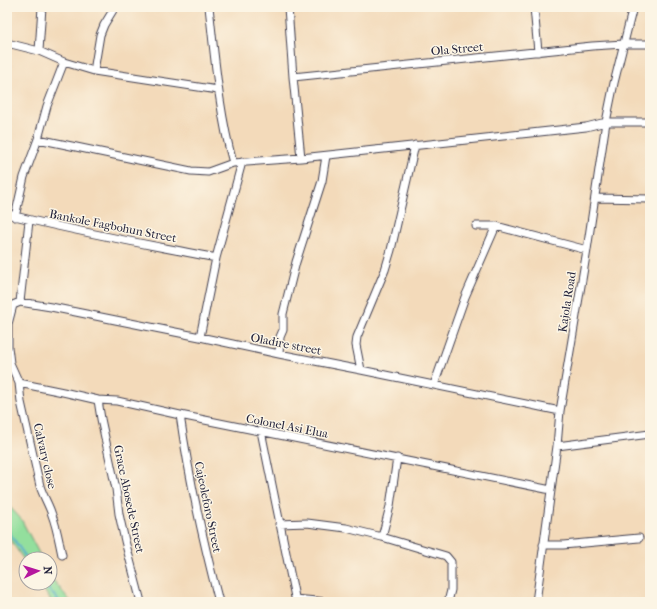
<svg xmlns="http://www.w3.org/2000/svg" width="657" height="609" font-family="'IM FELL French Canon',serif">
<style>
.green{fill:#93df9d;stroke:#5a806c}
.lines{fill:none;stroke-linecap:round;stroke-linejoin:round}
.stream{stroke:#4da5cb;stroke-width:2}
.minor-casing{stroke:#413e4e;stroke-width:9}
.minor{stroke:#fff;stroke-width:7}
.labels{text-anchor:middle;stroke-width:3;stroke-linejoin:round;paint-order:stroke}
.street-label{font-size:12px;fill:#22223b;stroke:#fcf5e5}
</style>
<rect width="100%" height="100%" fill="#fcf5e5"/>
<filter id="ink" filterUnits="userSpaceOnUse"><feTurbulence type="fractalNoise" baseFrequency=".025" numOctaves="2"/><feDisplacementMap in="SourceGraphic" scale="8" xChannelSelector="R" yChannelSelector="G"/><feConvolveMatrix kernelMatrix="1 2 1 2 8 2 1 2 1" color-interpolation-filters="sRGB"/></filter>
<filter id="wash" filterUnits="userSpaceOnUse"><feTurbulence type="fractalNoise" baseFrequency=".012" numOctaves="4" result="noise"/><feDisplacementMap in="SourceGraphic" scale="16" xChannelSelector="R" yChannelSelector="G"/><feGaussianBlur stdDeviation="0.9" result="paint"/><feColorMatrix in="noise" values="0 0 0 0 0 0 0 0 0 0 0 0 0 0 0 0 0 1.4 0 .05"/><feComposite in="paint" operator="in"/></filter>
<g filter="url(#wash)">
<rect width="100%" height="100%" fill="#f3daba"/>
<path class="green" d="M7,504l14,15 21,40h-16v4l-19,-28z
M50,574l4,7 17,21h-19l-13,-19h11z"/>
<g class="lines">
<path class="stream" d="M7,529l20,30
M43,583l17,19"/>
</g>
</g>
<g filter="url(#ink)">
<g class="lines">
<g class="minor-casing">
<path id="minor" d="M209,7c6,52 10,105 24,156l-25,9 -17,-1 -153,-32 9,-33 17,-44 30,9 124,19
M288,7l5,70 8,81
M534,7l4,45
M7,43l32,8 25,11
M39,51l3,-44
M94,71l6,-36 4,-10 11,-18
M293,77l299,-31 32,-2h26
M233,163l68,-5 285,-31 20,-5h44
M595,198l55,1
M7,214c69,18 139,30 209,44
M15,217l9,-40 14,-38
M476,226h20l91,24
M20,302l9,-81
M7,305h6l7,-3 31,5 149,30 79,17 82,16 199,41
M13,305l-5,19v23l2,16 9,20 2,19 19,84c3,10 9,19 12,29 5,13 7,27 10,40
M200,337l16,-79 26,-96
M279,354l1,-17 3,-7v-16l13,-52 26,-81 4,-25
M361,370l-5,-25 1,-8 28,-67 6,-20 24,-105
M19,383l44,9 35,8 19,1 63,14 371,75
M434,385l31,-88 31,-71
M98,400l3,19 15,70 3,25 6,27 16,61
M180,415c9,63 23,126 39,187
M261,431l35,171
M557,446l93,-12
M279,524l28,-1 39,5 36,9 8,-31 7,-48
M382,537l64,19 5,6v28l-3,12
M543,545h20l76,-7
M295,599l32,3
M536,602l21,-156 3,-35 27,-161 19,-128 8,-39 19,-76"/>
</g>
<use href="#minor" class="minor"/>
</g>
</g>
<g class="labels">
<g class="street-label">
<text transform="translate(457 49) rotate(-5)" y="4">Ola Street</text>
<text transform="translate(113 226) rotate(11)" y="4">Bankole Fagbohun Street</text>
<text transform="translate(567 302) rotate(-81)" y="4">Kajola Road</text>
<text transform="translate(286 344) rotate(11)" y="4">Oladire street</text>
<text transform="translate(287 426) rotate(11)" y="4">Colonel Asi Elua</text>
<text transform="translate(45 456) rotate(77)" y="4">Calvary close</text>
<text transform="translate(129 499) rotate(78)" y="4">Grace Abosede Street</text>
<text transform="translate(208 507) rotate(78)" y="4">Cajeoleforo Street</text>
</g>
</g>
<rect width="657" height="609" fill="none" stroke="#fcf5e5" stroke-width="24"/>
<g transform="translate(38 571) rotate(86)"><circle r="19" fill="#fcf5e5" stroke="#a5a1a1"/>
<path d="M0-3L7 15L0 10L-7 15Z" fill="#b5179e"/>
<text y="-6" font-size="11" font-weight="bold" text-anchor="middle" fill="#22223b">N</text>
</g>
</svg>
